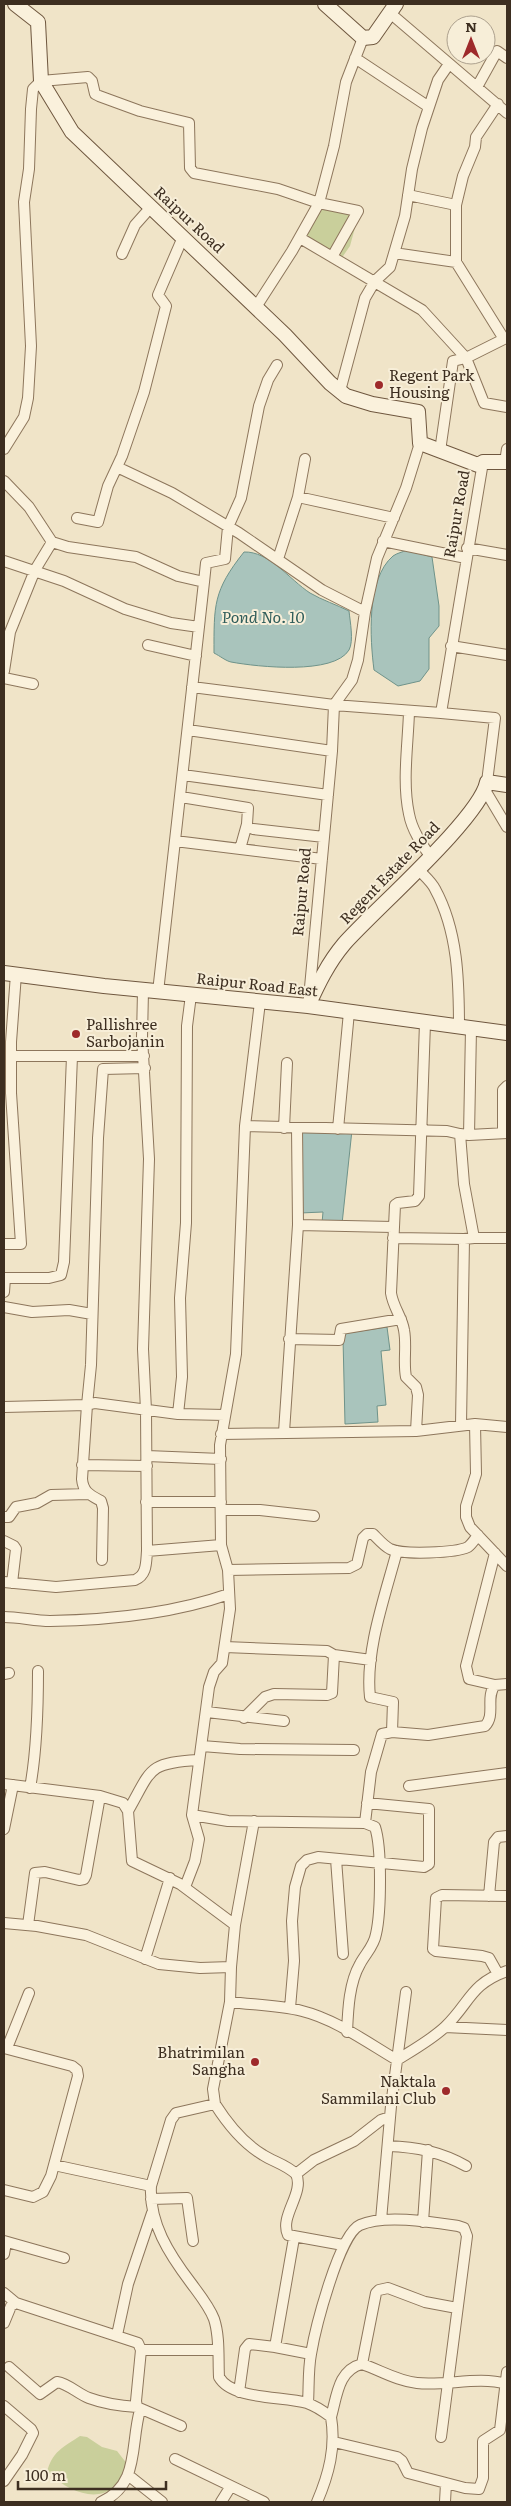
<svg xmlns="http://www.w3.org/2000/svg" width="511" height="2506" font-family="Literata,serif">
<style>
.green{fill:#c9cf9b}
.water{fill:#a9c4bc;stroke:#6f938a}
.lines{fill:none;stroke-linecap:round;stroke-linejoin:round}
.street-casing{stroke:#8d765c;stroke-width:12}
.secondary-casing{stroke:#6f573f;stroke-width:16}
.street{stroke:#faf1dc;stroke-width:10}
.secondary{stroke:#faf1dc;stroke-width:14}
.poi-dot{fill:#9e2a2b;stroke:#f7eed8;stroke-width:2}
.labels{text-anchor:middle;stroke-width:4;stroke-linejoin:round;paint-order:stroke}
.street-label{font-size:15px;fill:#3d2e20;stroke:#f7eed8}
.poi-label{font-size:15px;fill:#3d2e20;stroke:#f7eed8;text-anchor:start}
.water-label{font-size:16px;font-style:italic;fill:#2f5d5a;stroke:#f7eed8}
</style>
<rect width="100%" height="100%" fill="#f0e4c8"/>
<path class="green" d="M322,201l37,12 -9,33 -9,13 -36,-22z
M80,2436l7,1 15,10 15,4 11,14c-14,41 -50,35 -81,7 5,-20 16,-25 33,-36z"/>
<path class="water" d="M407,550l25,7 7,49v20l-10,12v31l-9,12 -22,5 -24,-16c-4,-31 -8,-91 19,-114 4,-3 10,-4 14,-6z
M244,552c25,-1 46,28 66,41 12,7 27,12 39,18 1,10 5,30 0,39 -15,25 -91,17 -118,12 -5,-1 -11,-6 -17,-9 0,-48 -1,-62 30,-101z
M302,1129l50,1 -10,94 -20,-1 1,-11 -23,1z
M387,1327l3,23 -9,1 5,54 -9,1 1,16 -33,2 -2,-86 4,-5z"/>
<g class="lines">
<g class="street-casing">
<path id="street" d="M390,13l117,100
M355,58l74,49
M477,87l20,-36 10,7
M408,195l48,10
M300,238l122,72 44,48 18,45 23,4
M394,253l62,9 48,77 -38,19 -13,3 -13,90
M122,254l13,-29 16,-18
M456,262v-57l7,-29 12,-29 1,-10 22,-33
M256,307l36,-56 27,-48 15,-57 12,-64 17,-44
M340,391l25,-93 10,-17 15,-14 15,-51 7,-47 10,-41 16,-48 11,-16
M4,449l20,-32 4,-19 3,-52 -7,-144 5,-33 2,-60 2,-20 8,-8 47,-4 4,4 3,13 4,2 41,15 49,12 1,45 4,5 84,16 41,14 39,8 -26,46
M505,462l2,-13
M117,467l55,26 67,40 83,57 43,22 12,-54 29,-70 14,-45
M4,481l25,26 23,35 16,5 68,10 42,19 26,6 -46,410
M298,497l96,21
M77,518l21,4 10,-36 14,-30 22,-64 22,-86 -8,-11 25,-58
M383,541l83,17
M467,548l40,7
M278,559l20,-62 7,-38
M4,561l60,20 61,28 46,14 28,4
M204,582l2,-19 19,-4 3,-32 13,-29 18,-92 9,-26 9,-15
M148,645l48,11
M451,646l56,9
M4,671l6,-39 25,-62 17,-28
M4,678l29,6
M192,687l142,18 18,-25 6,-20 7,-48
M409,712c-1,33 -7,70 0,102 3,16 12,29 21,42
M441,713l54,5 -8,64
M188,730l144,21
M183,775l145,20
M485,790l22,37
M181,797l67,11 -1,16 -7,25
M253,829l71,8
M175,841l147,18
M418,869c5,6 13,12 17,20 23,42 24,92 24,139
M143,991l-1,46 7,122 -6,190 3,61 1,141 74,-6
M309,998l23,-247 2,-46 107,8 42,-251
M11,1056h133
M145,1068l-42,1 -5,69 -7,227 -4,40 8,-2 83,11 47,1
M245,1126l202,5 13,3
M284,1128l3,-65
M338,1129l11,-117
M503,1133v-43l4,-4
M469,1135l38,-2
M298,1225l95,2
M393,1238l71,1
M474,1238h33
M4,1244h17l-10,-151v-51l5,-68
M4,1292l1,-14h44l12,-3 3,-13 8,-206
M4,1307l28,5 37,-2 23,4
M289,1339l50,1 2,-11 60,-10
M4,1407l83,-2 -5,74c1,13 8,16 19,22l2,7 -1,52
M178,1414l4,-37 -2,-79 6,-75 1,-197 4,-31
M475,1424l1,50 -10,32v11l4,10 37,39
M461,1425l3,-186 10,-1 -10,-54 -4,-50 9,1 2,-106
M416,1431l2,-36 -2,-8 -10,-10c-3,-15 1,-31 -2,-47 -2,-13 -11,-23 -13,-37l4,-88 3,-2 17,-2 4,-5 6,-173
M284,1432l14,-207 -1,-97
M221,1434l195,-3 59,-7 32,3
M147,1456l74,3
M82,1465l65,1
M146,1502h75
M221,1510h39l54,6
M4,1517h5l7,-10 21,-4 14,-8 37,-1
M4,1541l10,5 2,3 -4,34
M228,1570l121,-2 8,-4 6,-26 4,-4h6c5,5 11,12 17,15 13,6 66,4 78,-2 4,-3 7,-8 10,-12
M4,1582l52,5 79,-7c12,-5 11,-17 12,-29
M4,1617c15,0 31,4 46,4 60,-1 122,-7 179,-27
M225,1647l102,4 7,4 -2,38 -5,2 -53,-1 -9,3 -21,21
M334,1655l37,5
M4,1674l5,-1
M495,1685l-26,-6 -3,-13 29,-113
M207,1712l77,9
M392,1732l1,-30 -23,-5c-5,-46 15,-101 27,-146
M202,1746l38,3 114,1
M4,1784l96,12 23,7 5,8 4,50 48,23 55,41
M409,1786l98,-13
M30,1788c7,-38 8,-78 8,-117
M128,1811c24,-42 19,-48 70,-51
M192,1815l36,6 137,2 10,4c7,21 6,85 1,107 -2,12 -10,19 -16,30 -11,19 -12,46 -13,68
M365,1823l6,-51 11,-38 10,-2 36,3 57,-9c11,-11 0,-29 10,-41l12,-1
M4,1829l9,-44
M336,1859l7,95
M185,1887l10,-26 4,-22 -7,-24 17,-128 5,-15 8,-9 8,-54 -2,-39 -7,-25 -1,-100 16,-91 9,-228 15,-124
M489,1896l5,-54 4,-5 9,-1
M4,1923l33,3 49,9 73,29 41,4 31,-1 4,-42 19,-104
M28,1925l7,-52 10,-1 34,8 5,-1 2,-4 14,-79
M145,1959l25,-81
M498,1974l-9,-16 -7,-2 -46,-5 -3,-2 3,-51 6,-3 65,1
M230,2002c24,3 48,3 72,9 33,8 66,32 95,49 16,-10 34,-20 48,-33 25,-24 25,-43 62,-56
M290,2008l4,-47 -2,-40 3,-34 6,-21 6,-6 11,-3 106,10 5,-3v-55l-62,-6
M445,2027l62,3
M4,2048l68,18 5,4 1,6 -27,100 -8,16 -10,5 -29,-7
M7,2048l22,-55
M215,2104c12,19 28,39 48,51 11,7 22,9 33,19 9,19 -17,42 -8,61l55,10
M388,2146c29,1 53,6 78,20
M54,2165l97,21 20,-66 5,-7 39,-9 -2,-15 17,-87 1,-35
M296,2174l18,-14 40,-19 27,-21 9,-3
M151,2186c-2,37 18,68 40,97 8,11 18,23 23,36 6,18 4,39 5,58 13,23 63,19 88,26 9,3 16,8 24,14 5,30 -2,57 -14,85
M151,2199l36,-1 6,43
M381,2220l10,-114 15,-114
M423,2222l5,-72
M4,2241l60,17
M4,2254l2,-12
M4,2293l12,10 122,40 3,7 -5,51 1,6 44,19
M4,2323l7,-17 5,-3
M117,2335l11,-51 24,-71
M275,2347l19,-109
M141,2350h76
M362,2364l14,-71 3,-3 9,-2 37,14 32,6
M9,2367l31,27 17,-12c12,2 21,12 32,16 16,6 32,8 48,9
M239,2392l6,-43 4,-5 26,3 36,7
M308,2403c1,-16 0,-33 3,-49 4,-24 28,-120 49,-129 24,-11 72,-3 98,1l6,2 3,8 -26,201
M4,2406l27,23 2,4 -11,22 -18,26
M331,2417c6,-21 7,-47 31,-53 18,6 35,17 55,19 30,3 61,-7 90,1
M334,2442l63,15 5,4 6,12 57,15 14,1 4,-11v-37l17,-11 7,-58
M175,2459l89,43
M128,2475l34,27
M101,2502c39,-17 29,-57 39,-92
M221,2502l10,-16
M445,2502l1,-19"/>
</g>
<g class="secondary-casing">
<path id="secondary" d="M15,4l23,18 3,59 31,51 213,203 45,48 16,13 26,8 46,8 2,31 58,22 5,-3h24
M325,4l38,34 10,-1 23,-33
M4,973l100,13 204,20 199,27
M308,1006c10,-22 20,-43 36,-62 29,-33 136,-126 143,-162l20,3"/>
</g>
<use href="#street" class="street"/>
<use href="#secondary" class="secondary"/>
</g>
<g class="poi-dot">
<circle cx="379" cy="385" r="5"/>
<circle cx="76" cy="1034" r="5"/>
<circle cx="255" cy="2062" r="5"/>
<circle cx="446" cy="2091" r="5"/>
</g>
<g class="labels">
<g class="street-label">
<text transform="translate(189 220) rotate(43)" y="5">Raipur Road</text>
<text transform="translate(457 514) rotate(-80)" y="5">Raipur Road</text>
<text transform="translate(390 873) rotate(-46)" y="5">Regent Estate Road</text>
<text transform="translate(302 892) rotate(-85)" y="5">Raipur Road</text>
<text transform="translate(257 985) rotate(6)" y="5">Raipur Road East</text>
</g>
<g class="poi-label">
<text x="389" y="381">Regent Park<tspan x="389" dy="17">Housing</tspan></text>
<text x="86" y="1030">Pallishree<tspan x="86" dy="17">Sarbojanin</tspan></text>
<text x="245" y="2058" text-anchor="end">Bhatrimilan<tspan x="245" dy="17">Sangha</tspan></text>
<text x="436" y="2087" text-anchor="end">Naktala<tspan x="436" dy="17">Sammilani Club</tspan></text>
</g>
<g class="water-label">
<text x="263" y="623">Pond No. 10</text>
</g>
</g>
<rect width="511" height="2506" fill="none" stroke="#3d2e20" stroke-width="10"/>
<g transform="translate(471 40)"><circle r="24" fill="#f7eed8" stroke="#ada18e"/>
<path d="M0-4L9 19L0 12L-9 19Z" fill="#9e2a2b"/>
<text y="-8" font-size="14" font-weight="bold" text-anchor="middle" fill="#3d2e20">N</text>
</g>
<path d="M18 2481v8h148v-8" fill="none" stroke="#3d2e20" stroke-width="2.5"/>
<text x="25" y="2481" font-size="15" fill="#3d2e20" stroke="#f7eed8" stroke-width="4" paint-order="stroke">100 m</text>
</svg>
